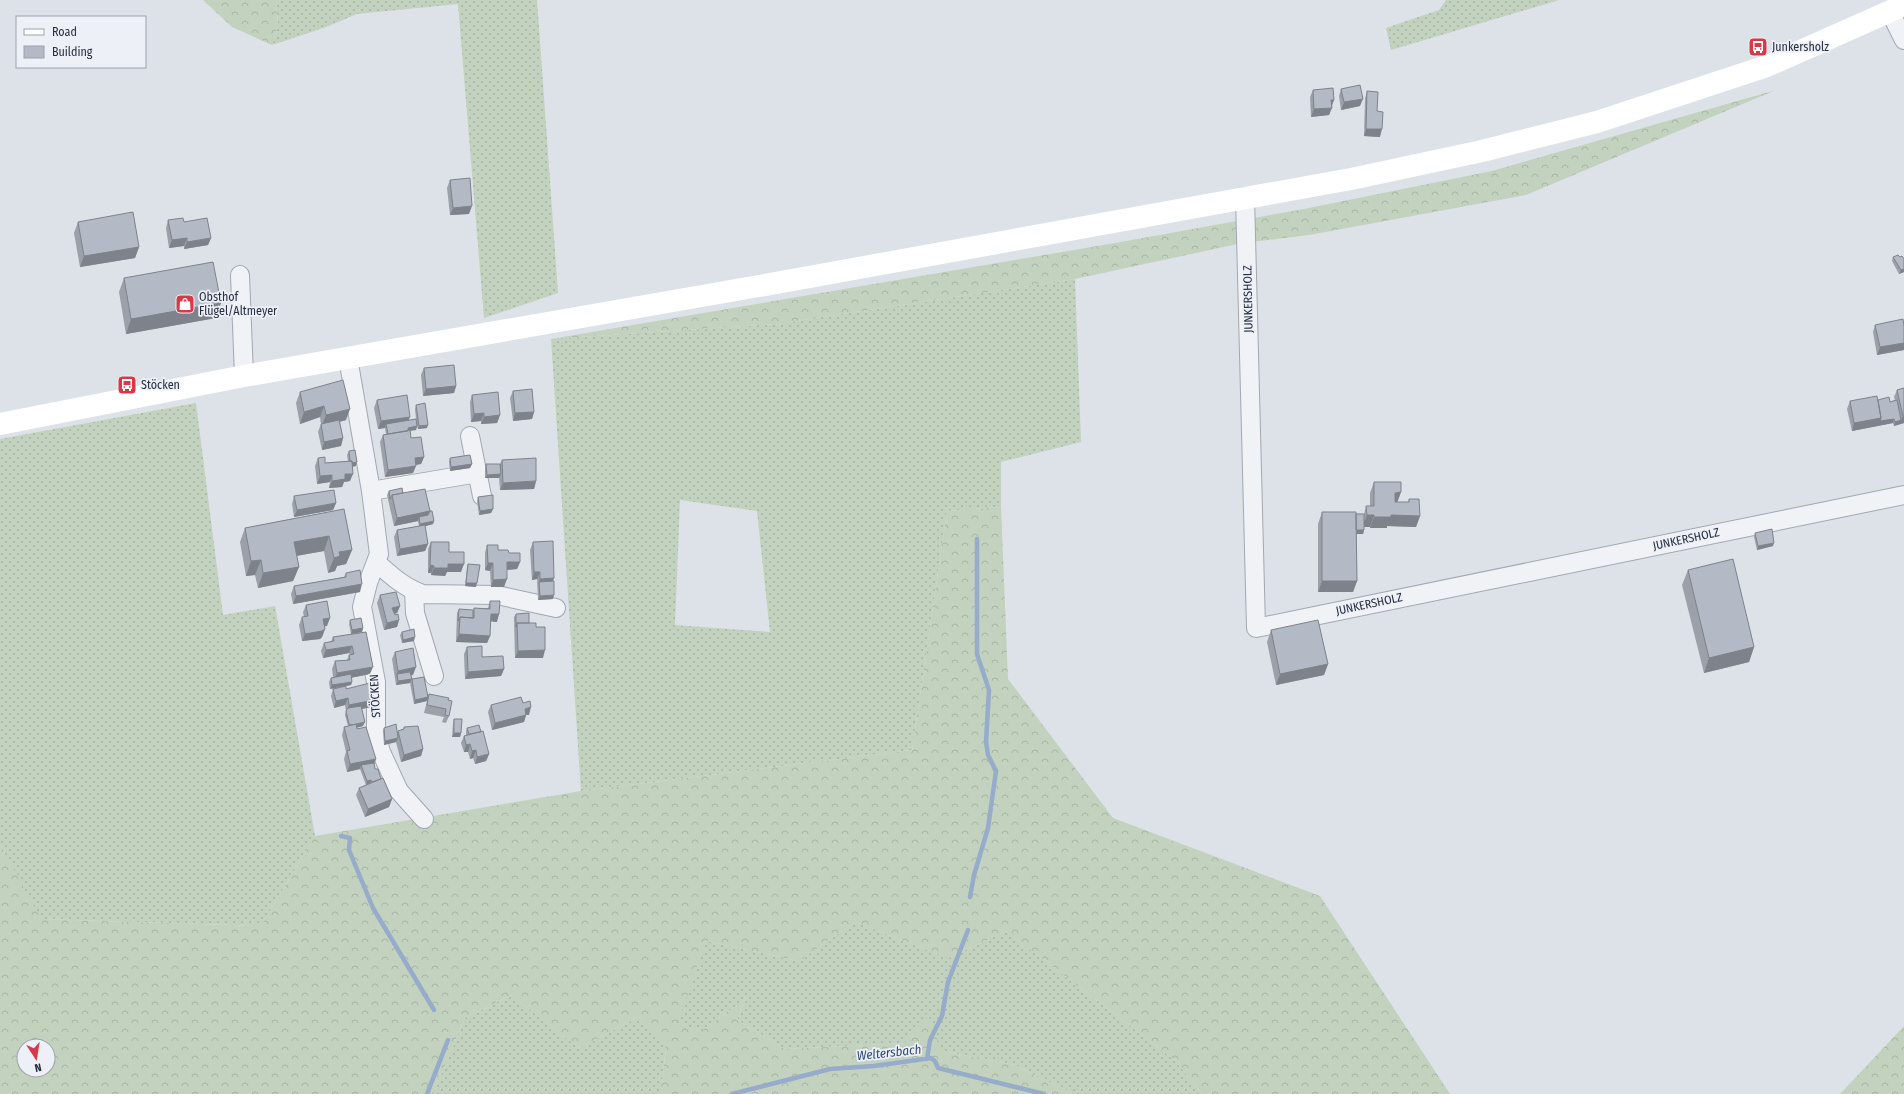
<svg xmlns="http://www.w3.org/2000/svg" width="1904" height="1094" font-family="'Fira Sans Condensed',sans-serif">
<style>
.grass{fill:url(#grass-dots);fill-rule:evenodd}
.forest{fill:url(#forest-crowns);fill-rule:evenodd}
.lines{fill:none;stroke-linecap:round;stroke-linejoin:round}
.stream{stroke:#96acca;stroke-width:4.5}
.minor-casing{stroke:#a2a8b2;stroke-width:20}
.minor{stroke:#f0f2f6;stroke-width:18}
.secondary{stroke:#fff;stroke-width:22}
.wall{fill:#9ba0a9}
.shaded-wall{fill:#7e828a}
.building{fill:#b4bac5;stroke:#7e828a}
.labels{text-anchor:middle;stroke-width:3.5;stroke-linejoin:round;paint-order:stroke}
.poi-label{font-size:12px;fill:#262e3f;stroke:#edf0f6;text-anchor:start}
.street-label{font-size:12px;fill:#262e3f;stroke:#edf0f6}
.water-label{font-size:13px;font-style:italic;fill:#2e4a75;stroke:#edf0f6}
</style>
<defs>
<pattern id="grass-dots" width="8" height="8" patternUnits="userSpaceOnUse"><rect width="8" height="8" fill="#c2d2be"/><path d="M2 2h.1M6 6h.1" fill="none" stroke="#a7b5a4" stroke-width="1.8" stroke-linecap="round"/></pattern>
<pattern id="forest-crowns" width="20" height="18" patternUnits="userSpaceOnUse"><rect width="20" height="18" fill="#c2d2be"/><path d="M2 6a3 3 0 1 1 6 0M12 15a3 3 0 1 1 6 0" fill="none" stroke="#a7b5a4"/></pattern>
</defs>
<rect width="100%" height="100%" fill="#dde1e8"/>
<path class="grass" d="M276,0h261l21,293 -74,25 -26,-314 -101,10 -31,13 -54,18 6,-19z
M1446,0h113l-168,50 -5,-22 53,-18z
M1075,279l6,163 -80,20v45l-54,4 -35,239 -331,41 -30,-452 225,-15zM680,500l77,11 13,121 -95,-7z
M196,403l27,212 52,-9 40,230 -54,90 -221,-7 -40,-74v-406z
M855,922l93,36 58,-27 170,130 26,33h-128l-59,-29 -73,-14 -37,-8 -120,6 -48,-29 10,-22 -46,33 -24,-8 29,-82 93,20z
M511,995l68,53 59,-31 28,29 -5,48h-228l32,-76z"/>
<path class="forest" d="M203,0h73l2,26 -6,19 -40,-18z
M1776,90l-250,105 -217,40 -67,8 -167,36 -299,45 -225,15 564,-96 189,-34 188,-38z
M1001,507l7,172 105,139 207,78 130,198h-248l-26,-33 -170,-130 -58,27 -93,-36 -56,39 -93,-20 -28,82 23,8 46,-33 -10,22 48,29 120,-6 22,-30 15,38 73,14 59,29h-413l5,-47 -28,-30 -59,31 -68,-53 -46,23 -32,76h-433v-249l41,74 220,7 54,-90 266,-45 331,-41 35,-239zM24,1046h24v24h-24z
M1904,1026v68h-64z"/>
<g class="lines">
<path class="stream" d="M341,836l9,2 -1,12 24,58 61,102
M970,897l4,-22 14,-47 8,-57 -8,-16 -2,-13 3,-52 -12,-36v-115
M927,1059l3,-19 12,-24 6,-34 20,-52
M427,1094l21,-54
M732,1094l98,-25 44,-3 57,-8 4,3 3,7 106,26"/>
<g class="minor-casing">
<path id="minor" d="M1890,12l14,28
M1245,197l11,431 648,-133
M240,275l4,101
M348,358l23,133 8,63 -11,29 -6,24 14,75v51l5,19 18,39 25,28
M470,436l12,60
M371,491l107,-18
M376,562c15,13 28,26 47,32l74,1 59,13
M414,591l1,22 19,63"/>
</g>
<use href="#minor" class="minor"/>
<path class="secondary" d="M0,424l244,-48 515,-90 592,-107 131,-28 115,-29 170,-56 137,-61"/>
</g>
<path class="wall" d="M1341,89l19,17 -19,4 -2,-14z
M1313,90l21,10 -5,15 -18,2 -1,-20z
M1367,91l10,20 3,26 -16,-1 1,-37z
M450,180l19,34 -19,1 -3,-27z
M168,220l16,2 27,16 -3,7 -24,4v-3l-15,2 -3,-20z
M78,222l61,25 -4,11 -55,9 -6,-34z
M1893,257h7l4,15 -5,2 -7,-13z
M124,278l92,40 -90,16 -7,-42z
M1875,325l29,1v24l-27,5 -4,-23z
M424,368l32,18 -2,7 -31,3 -2,-21z
M1904,388v35l-10,3 -1,-3 -41,8 -5,-22 3,-8 28,-1 12,2 5,-2 -1,-3 3,-7z
M513,391l21,21 -2,7 -19,2 -3,-23z
M300,392l46,28 -6,2 3,16 -2,8 -19,4 -4,-18 3,-8 -1,-7 -20,7 -4,-21z
M472,395l28,20 -3,8 -16,1v-3l-10,1 -1,-20z
M377,400l32,20 7,-1 -1,-10 1,-4 11,23 -9,1 -1,-3 -1,4 -6,1 1,7 13,19 -3,7 -5,1 -3,8 -28,4 -5,-35 3,-7 3,-1 -1,-6 -7,1 -4,-21z
M349,451l7,15 -4,1 -2,14 -6,1 -2,5 -13,1 1,-6 -13,2 -2,-18 3,-8 7,5 23,-2 -1,-6z
M450,458l22,6 -2,4 -20,3 -1,-9z
M502,460l34,21 -2,8 -34,1 -1,-12h-14v-10l1,-4h14z
M1374,482l27,10 -4,10h11l1,-3 11,17 -4,11 -29,-1v2h-17v-1h-6v3l-1,4h-7l1,47 -4,11h-35v-68l4,-12 42,2 2,-8h4v-13z
M389,491l14,2 27,18 4,10 -1,3 -8,2 3,18 -3,7 -28,5 -3,-19 3,-7 22,-4 -1,-5 -24,5 -7,-31z
M294,496l42,7 -3,7 -39,7 -2,-13z
M478,497l15,12 -2,4 -12,2 -2,-14z
M344,509l8,41 -6,14 -9,2 -2,5 -7,2 -4,-22 -27,5 2,11 -6,14 -35,7 -3,-13 -9,1 -6,-34 5,-14z
M1755,533l18,13 -16,4 -3,-13z
M431,542l18,10 12,20h-14l-2,4 -14,-1v-2h-3v-24z
M533,542l21,36 -1,4v17l-15,1 -1,-21 -5,1 -2,-30z
M487,545l11,5 11,3 11,9 -3,7 -10,1 -3,17h-13l-1,-16 -5,-1v-17z
M468,564l8,23 -11,-1 2,-19z
M1688,570l66,77 -5,15 -45,11 -22,-88z
M346,573l14,19 -67,12 -2,-10 3,-8 50,-9z
M380,595l20,11 -3,7 -3,1 5,6 -2,7 -13,3 -7,-27z
M490,601l7,21 -7,-1v15l-3,7 -31,-1 1,-29 2,-4 14,2 1,-3h14z
M306,605l21,21h-3l1,3 -3,8 -2,2 -18,2 -3,-16 3,-8h2l-1,-5z
M516,614l20,13 7,31h-28l-1,-41z
M350,620l13,8 -1,4 -11,2 -2,-10z
M1271,630l57,34 -4,11 -48,10 -9,-43z
M366,632l4,42 -19,4 1,4 -1,3 -5,1v3l25,18 -9,2 1,17 -7,2 20,31 -2,5 1,5 6,10 11,20 -3,8 -24,10 -9,-22 3,-7 7,-3 -6,-16 -13,3 -3,-13 2,-7 -4,-17 2,-8 4,-1 -3,-11 1,-4 -1,-6 -11,3 -3,-12 2,-7 6,-2 -9,2 -1,-7 2,-4 2,-1 -1,-8 3,-8 12,-1 2,-5h1l-1,-2 -26,5 -2,-7 3,-8 7,-1 2,-5z
M402,632l12,9 -12,2 -2,-8z
M467,647l15,10 22,12 -3,7 -36,3 -1,-25z
M395,652l18,23h-2l-1,8 -14,2 -4,-26z
M412,679l16,18 1,-3 19,6 1,16 -3,7 -4,-1 2,-5 -20,-4 3,-12 -13,3 -4,-21z
M523,703l6,12h-3l-2,7 -32,8 -4,-18 3,-7z
M454,719l7,14 -1,4h-8l1,-14z
M404,727l19,22 -2,7 -20,6 -5,-20 -12,3 -1,-14 1,-3 13,5 1,-2 5,-2z
M467,728l14,4 8,22 -3,7 -11,3 -2,-6 -3,1 -2,-7h-4l-3,-9 3,-7 2,-1v-4z"/>
<path class="shaded-wall" d="M1363,99l-3,7 -19,4 3,-8z
M1331,100h3l-3,7z
M1332,108l-3,7 -18,2 3,-8z
M1366,129h16l-2,8 -16,-1z
M472,206l-3,8 -19,1 3,-7z
M187,238l-3,8 -15,2 3,-8z
M211,238l-3,7 -24,4 3,-7z
M139,247l-4,11 -55,9 4,-11z
M1904,269v3l-5,2 2,-4z
M221,303l-5,15 -90,16 5,-15z
M1904,343v7l-27,5 3,-8z
M456,386l-2,7 -31,3 3,-7z
M324,406l-4,11 -20,7 4,-12z
M350,409l-4,11 -24,6 4,-11z
M534,412l-2,7 -19,2 2,-8z
M484,413l-3,8 -10,1 3,-8z
M500,415l-3,8 -16,1 3,-7z
M1903,416h1v7l-10,3 1,-4 6,-2z
M410,417l-3,7h-21l-1,4 -7,1 3,-8z
M1881,418l13,1 -1,4 -41,8 2,-8z
M428,425l-1,3 -9,1 1,-3z
M417,426l-1,4 -10,1 2,-3z
M343,438l-2,8 -19,4 2,-8z
M424,457l-3,7 -9,1 3,-7z
M357,462l-1,4 -7,1 2,-4z
M472,464l-2,4 -20,3 1,-4z
M416,466l-3,7 -28,4 3,-7z
M345,474h8l-3,7 -6,1 -2,5 -13,1 3,-7z
M501,474l-2,4h-14l2,-3z
M332,475l-2,7 -13,2 3,-8z
M536,481l-2,8 -34,1 3,-7z
M1401,492l-4,11 -6,1 4,-11z
M336,503l-3,7 -39,7 3,-7z
M493,509l-2,4 -12,2 1,-4z
M430,511l-3,8 -8,-2 -1,4 -24,5 3,-8z
M1367,515h7l-4,12h-8z
M1391,515l29,1 -4,11 -29,-1v2h-17l4,-11z
M434,521l-1,3 -14,4 1,-4z
M1353,530h11l-1,4h-11z
M329,536l-5,15 -35,6 5,-15z
M1774,543l-1,3 -16,4 1,-4z
M428,544l-3,7 -28,5 3,-7z
M352,550l-6,14 -9,2 -2,5 -7,2 6,-15 5,-6z
M261,560l-6,15 -9,1 5,-15z
M507,562h13l-3,7 -13,1z
M488,563h5l-3,8 -5,-1z
M448,564h16l-3,8h-14l-2,4 -14,-1 3,-7z
M430,565l4,1 -3,7h-3z
M299,567l-6,14 -35,7 5,-15z
M534,572h6l-3,7 -5,1z
M554,578l-3,7 -12,-3 -1,4 2,-7z
M507,579l-3,8h-13l2,-7z
M1322,581h35l-4,11h-35z
M466,583h11l-1,4 -11,-1z
M362,584l-2,8 -67,12 3,-8z
M554,595l-1,4 -15,1 2,-4z
M400,606l-3,7 -8,2 3,-7z
M491,614h8l-2,8 -9,-1z
M330,618l-3,8 -7,1 3,-8z
M399,620l-2,7 -13,3 3,-7z
M363,628l-1,4 -11,2 1,-4z
M325,629l-3,8 -2,2 -18,2 3,-7z
M459,634l31,2 -3,7 -31,-1z
M415,637l-1,4 -12,2 1,-3z
M352,646l-3,7 -26,5 3,-8z
M1754,647l-5,15 -45,11 5,-15z
M545,650l-2,8h-28l3,-7z
M1328,664l-4,11 -48,10 4,-11z
M373,667l-3,7 -36,7 3,-8z
M416,667l-3,8 -16,3v-4l-2,4 3,-7z
M504,669l-3,7 -36,3 3,-7z
M412,679l-2,4 -14,2 2,-4z
M352,682l-1,3 -21,4 2,-4z
M428,697l-1,4 -13,3 1,-4z
M348,698l-3,7 -11,3 2,-7z
M374,700l-3,7 -24,5 2,-7z
M531,707l-2,8h-3l-2,7 -32,8 3,-7 30,-14z
M365,722l-2,4 -12,3 1,-3z
M454,733h7l-1,4h-8z
M398,738l-2,4 -12,3 1,-4z
M470,744l-2,8h-4l2,-7z
M423,749l-2,7 -20,6 3,-7z
M476,750l-3,8 -3,1 2,-8z
M489,754l-3,7 -11,3 2,-7z
M376,759l-3,8 -12,-2 -1,4 -13,3 3,-8z
M371,780l-1,4 -4,1 1,-4z
M392,799l-3,8 -24,10 3,-8z"/>
<path class="building" d="M1360,85l3,14 -19,3 -3,-13z
M1333,88l1,12h-3l1,8 -18,1 -1,-19z
M1367,91l11,1 -1,19 6,1 -1,17h-16z
M470,178l2,28 -19,2 -3,-28z
M133,212l6,35 -55,9 -6,-34z
M183,218l1,4 23,-4 4,20 -24,4v-4l-15,2 -4,-20z
M1898,255l2,2 2,-1 2,3v10l-3,1 -8,-13z
M213,262l8,41 -90,16 -7,-41z
M1903,319l1,7v17l-24,4 -5,-22z
M454,365l2,21 -30,3 -2,-21z
M343,380l7,29 -24,6 -2,-9 -20,6 -4,-20z
M1904,388v28h-1l-6,-26z
M532,389l2,23 -19,1 -2,-22z
M498,392l2,23 -16,2v-4l-10,1 -2,-19z
M407,395l3,22 -29,4 -4,-21z
M1877,396l4,22 -27,5 -4,-22z
M1889,397l1,5 7,-2 4,20 -6,2 -1,-3 -14,2 1,-3 -3,-18z
M425,403l3,22 -9,1 -3,-21z
M416,419l1,7 -9,2v3l-20,3 -2,-10z
M339,420l4,18 -19,4 -3,-18z
M410,430l1,8 10,-1 3,20 -9,1 1,8 -28,4 -5,-35z
M355,450l2,12 -5,1v-2h-2l-1,-10z
M470,455l2,9 -21,3 -1,-9z
M325,457v6l27,-2 1,13h-8v5l-13,2v-6l-12,1 -2,-18z
M536,458v23l-33,2 -1,-23z
M486,464h14l1,10 -14,1z
M1374,482h27v10l-6,1v9h14v-3h10l1,17 -29,-1v2h-17v-2h-7l-1,-9h8z
M402,488l1,5 -11,2 -2,4 -1,-8z
M425,489l5,22 -33,7 -5,-23z
M334,490l2,13 -39,7 -3,-14z
M493,495v14l-13,2 -2,-14z
M344,509l8,41 -13,2 1,4 -6,2 -5,-22 -35,6 5,25 -36,6 -2,-13 -10,1 -6,-33z
M430,511h2l2,10 -14,3 -1,-7 9,-2z
M1322,512h34l1,69h-35z
M1356,514h8v16h-8z
M425,525l3,19 -28,5 -3,-19z
M1772,529l2,14 -16,3 -3,-13z
M553,541l1,37 -14,1v-7h-6l-1,-30z
M431,542h18v10h15v12h-16v4h-14v-2l-4,-1z
M487,545h11v5h10l1,3h11v9h-13v17l-14,1v-17h-5z
M1733,559l21,88 -45,11 -21,-88z
M468,564l12,1 -3,18h-11z
M360,570l2,14 -66,12 -2,-10 52,-9v-4z
M554,581v14l-14,1 -1,-14z
M396,592l4,14 -8,2 3,7 3,-1 1,6 -12,3 -7,-28z
M327,601l3,17 -7,1 2,10 -3,2 -17,3 -3,-17 6,-1 -2,-11z
M490,601h10l-1,13h-8l-1,22 -31,-2 1,-17 14,1v-10l16,1z
M459,609l14,1v8l-13,-1 -2,4z
M529,613v10h-12l-1,4v-13z
M361,618l2,10 -11,2 -2,-10z
M1318,620l10,44 -48,10 -9,-44z
M517,623h19v4h9v23l-27,1z
M414,629l1,8 -12,3 -1,-8z
M366,632l7,35 -36,6 -2,-12 15,-1 -1,-5 5,-1 -2,-8 -26,4 -2,-7 10,-2 -1,-4z
M482,646v11l21,-1 1,13 -36,3 -1,-25z
M413,648l3,19 -18,4 -3,-19z
M410,672l2,7 -14,2 -1,-7z
M351,674l1,8 -20,3 -1,-7z
M424,677l4,20 -13,3 -3,-21z
M370,683l4,17 -25,5 -1,-7 -12,3 -3,-12 13,-3v3z
M429,694l20,4 -1,2 4,1 -3,15 -4,-1 1,-6 -19,-4z
M521,697l2,6 7,-2 1,6 -6,2 1,6 -31,8 -4,-18z
M361,706l4,16 -13,3 -3,-1 -3,-13 2,-3z
M454,719h8l-1,14h-7z
M356,724l1,5 9,-2 10,32 -26,5 -3,-13 3,-1 -6,-23z
M396,724l2,14 -13,3 -1,-13z
M479,725l2,7 -12,2 -2,-6z
M418,726l5,23 -19,6 -6,-24 6,-2v-2z
M483,731l6,23 -12,3 -1,-7 -4,1 -2,-7 -4,1 -2,-9z
M374,763l1,6h3l3,10 -9,3 -1,-2 -4,1 -6,-16z
M383,778l9,21 -24,10 -9,-21z"/>
<defs>
<g id="bus-square" transform="scale(1)"><rect x="-9" y="-9" width="18" height="18" rx="4" fill="#d53a48" stroke="#edf0f6"/><path d="M-5-6H5V4H4V6H2V4H-2V6H-4V4H-5ZM-3.5-4V0h7V-4ZM-3.5 1.2v1.5H-2V1.2ZM2 1.2v1.5H3.5V1.2Z" fill="#fff"/></g>
<g id="shop-square" transform="scale(1)"><rect x="-9" y="-9" width="18" height="18" rx="4" fill="#d53a48" stroke="#edf0f6"/><path d="M-5-2.5h2.3a2.7 3.5 0 0 1 5.4 0H5L5.5 6h-11ZM-1.5-2.5h3a1.5 2.3 0 0 0-3 0Z" fill="#fff"/></g>
</defs>
<g fill-rule="evenodd">
<use href="#bus-square" x="1758" y="47"/>
<use href="#shop-square" x="185" y="304"/>
<use href="#bus-square" x="127" y="385"/>
</g>
<g class="labels">
<g class="poi-label">
<text x="1772" y="51">Junkersholz</text>
<text x="199" y="301">Obsthof<tspan x="199" dy="14">Flügel/Altmeyer</tspan></text>
<text x="141" y="389">Stöcken</text>
</g>
<g class="street-label">
<text transform="translate(1248 299) rotate(-91)" y="4">JUNKERSHOLZ</text>
<text transform="translate(1686 539) rotate(-12)" y="4">JUNKERSHOLZ</text>
<text transform="translate(1369 604) rotate(-12)" y="4">JUNKERSHOLZ</text>
<text transform="translate(375 696) rotate(-93)" y="4">STÖCKEN</text>
</g>
<g class="water-label">
<text transform="translate(889 1052) rotate(-6)" y="5">Weltersbach</text>
</g>
</g>
<rect x="16" y="16" width="130" height="52" fill="#edf0f6" stroke="#9da2ad"/>
<rect x="24" y="29" width="20" height="6" fill="#ffffff" stroke="#9da2ad"/>
<text x="52" y="36" font-size="12" fill="#262e3f">Road</text>
<rect x="24" y="46" width="20" height="12" fill="#b4bac5" stroke="#9da2ad"/>
<text x="52" y="56" font-size="12" fill="#262e3f">Building</text>
<g transform="translate(36 1058) rotate(168)"><circle r="19" fill="#edf0f6" stroke="#9da2ad"/>
<path d="M0-3L7 15L0 10L-7 15Z" fill="#d53a48"/>
<text y="-6" font-size="11" font-weight="bold" text-anchor="middle" fill="#262e3f">N</text>
</g>
</svg>
